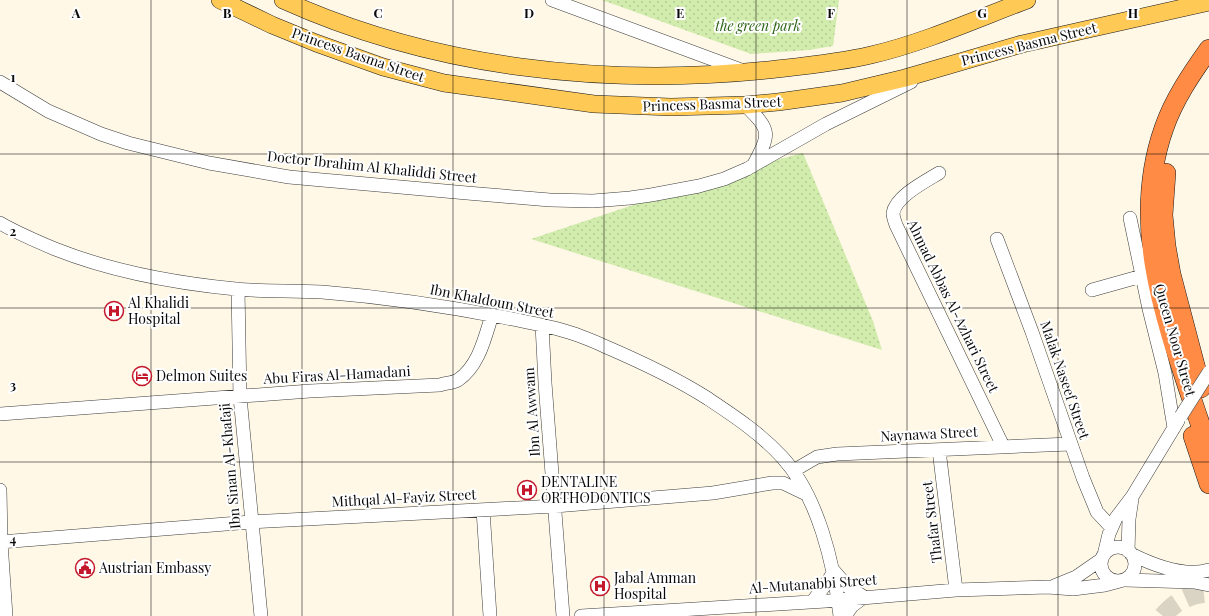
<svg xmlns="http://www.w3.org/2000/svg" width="1209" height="616" font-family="'Playfair Display',serif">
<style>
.green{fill:url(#green-dots)}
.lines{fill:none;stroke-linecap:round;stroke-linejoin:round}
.highway-tunnel{stroke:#dad4c5;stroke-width:19;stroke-dasharray:19 10;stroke-linecap:butt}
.minor-casing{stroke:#3c3c3c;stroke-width:14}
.major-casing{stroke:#1a1a1a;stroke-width:18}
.highway-casing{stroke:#1a1a1a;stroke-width:20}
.minor{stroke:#fff;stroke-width:13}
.major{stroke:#ffc956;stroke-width:17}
.highway{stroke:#ff8b44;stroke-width:19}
.minor-bridge-casing{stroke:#3c3c3c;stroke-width:14;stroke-linecap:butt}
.minor-bridge{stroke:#fff;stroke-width:13}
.grid{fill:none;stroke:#090909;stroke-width:1;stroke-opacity:0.55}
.labels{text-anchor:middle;stroke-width:4;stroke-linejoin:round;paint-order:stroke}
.park-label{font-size:14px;font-style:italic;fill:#2c6516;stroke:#fff}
.street-label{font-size:14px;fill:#090909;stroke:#fff}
.poi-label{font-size:14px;fill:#090909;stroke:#fff;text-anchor:start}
.grid-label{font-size:13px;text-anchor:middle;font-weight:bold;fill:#090909;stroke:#fff;stroke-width:4;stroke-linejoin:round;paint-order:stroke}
</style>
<defs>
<pattern id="green-dots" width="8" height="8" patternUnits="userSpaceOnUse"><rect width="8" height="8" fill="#d2ecad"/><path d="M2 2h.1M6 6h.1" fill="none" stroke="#b3c994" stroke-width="1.8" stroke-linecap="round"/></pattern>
</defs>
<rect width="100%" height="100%" fill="#fff8e6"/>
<path class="green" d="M602,0h237l-6,46 -24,4 -58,4z
M803,153l70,168 9,29 -351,-111 207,-69z"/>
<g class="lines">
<path class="highway-tunnel" d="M1163,616c12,-15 27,-22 46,-23"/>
<g class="minor-casing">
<path id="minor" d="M552,0l192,71
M0,82l48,29 53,23 27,9 81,20 80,14 178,16 83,7 43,1 37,-3 21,-3 48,-9 25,-7 23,-10 79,-45 85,-42
M745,105c27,26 25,29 8,61
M939,173c-13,8 -43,23 -46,40 0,4 2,9 3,12l107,221
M1130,218l19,91 16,64 9,55
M0,223c17,10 36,18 55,26 58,23 119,34 181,40 29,3 58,1 86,3 62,5 124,14 185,26 24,5 50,9 73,18 8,3 16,6 24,10 35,15 70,31 103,52 27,18 53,35 75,59 36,39 52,107 58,159
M997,239l35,93 51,146 14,34 14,15
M238,289l2,108 21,219
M1092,290l50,-14
M542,325l3,58 18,233
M0,414l310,-23 130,-6c5,-2 13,-2 18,-5 21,-14 27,-43 34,-65
M939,450l17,140
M793,471l24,-14 20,-3 233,-10
M0,490l1,52 5,74
M483,510l7,106
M0,542l251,-20 304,-16 158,-13 59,-10h11l23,11
M1101 564a17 17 0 1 1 34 0a17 17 0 1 1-34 0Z
M1128,551l1,-32 3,-20
M1131,554c22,11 54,23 78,16
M1104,555l5,-21 7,-16 16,-21 46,-76
M1125,580l69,2 15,3
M1054,586l22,-9 26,-18
M813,601l15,-20 6,-10 14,16 16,10 -12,9 -7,10
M581,616l245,-15 130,-11 92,-3 25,2 32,-4 15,-4"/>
</g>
<g class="major-casing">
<path id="major" d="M220,0l52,25 44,18 67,24 61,16 150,21 77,3 74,-2 33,-3 64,-9 63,-15 117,-34 187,-42
M283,0c150,68 322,87 485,70 35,-4 69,-7 103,-15 52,-12 106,-36 156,-55"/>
</g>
<g class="highway-casing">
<path id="highway" d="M1209,49c-17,24 -35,50 -45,79 -39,110 12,218 45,323
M1166,173l-3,42 3,31 5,28 30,114
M1193,436l16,48"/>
</g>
<use href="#minor" class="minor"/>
<use href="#major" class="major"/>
<use href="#highway" class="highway"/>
<g class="minor-bridge-casing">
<path id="minor-bridge" d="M1181,416l28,-44"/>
</g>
<use href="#minor-bridge" class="minor-bridge"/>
</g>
<path class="grid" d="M151,0v616M302,0v616M453,0v616M604,0v616M756,0v616M907,0v616M1058,0v616M0,154h1209M0,308h1209M0,462h1209"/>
<defs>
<g id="hospital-ring" transform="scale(1)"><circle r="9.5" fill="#fff" stroke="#c4172c" stroke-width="1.5"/><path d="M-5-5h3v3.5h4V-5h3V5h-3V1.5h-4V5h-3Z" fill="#c4172c"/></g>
<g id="hotel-ring" transform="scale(1)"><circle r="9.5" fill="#fff" stroke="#c4172c" stroke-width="1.5"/><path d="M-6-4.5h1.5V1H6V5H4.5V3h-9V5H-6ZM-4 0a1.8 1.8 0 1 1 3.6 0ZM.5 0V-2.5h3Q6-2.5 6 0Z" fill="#c4172c"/></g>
<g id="civic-ring" transform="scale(1)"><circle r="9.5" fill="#fff" stroke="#c4172c" stroke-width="1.5"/><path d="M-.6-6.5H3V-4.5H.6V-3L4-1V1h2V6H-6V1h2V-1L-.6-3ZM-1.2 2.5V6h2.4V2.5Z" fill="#c4172c"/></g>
</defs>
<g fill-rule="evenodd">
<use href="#hospital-ring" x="114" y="311"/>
<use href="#hotel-ring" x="142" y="376"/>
<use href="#hospital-ring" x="527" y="490"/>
<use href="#civic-ring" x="85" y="568"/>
<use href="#hospital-ring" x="600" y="586"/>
</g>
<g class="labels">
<g class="park-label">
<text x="758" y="31">the green park</text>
</g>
<g class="street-label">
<text transform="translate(1029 44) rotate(-14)" y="5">Princess Basma Street</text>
<text transform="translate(358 55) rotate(19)" y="5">Princess Basma Street</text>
<text transform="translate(712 104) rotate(-2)" y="5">Princess Basma Street</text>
<text transform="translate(372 167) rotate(6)" y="5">Doctor Ibrahim Al Khaliddi Street</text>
<text transform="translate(492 301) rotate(11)" y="5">Ibn Khaldoun Street</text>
<text transform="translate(953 306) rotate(64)" y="5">Ahmad Abbas Al-Azhari Street</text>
<text transform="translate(1175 340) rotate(74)" y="5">Queen Noor Street</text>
<text transform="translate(337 375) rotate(-3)" y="5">Abu Firas Al-Hamadani</text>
<text transform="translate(1065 380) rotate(71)" y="5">Malak Naseef Street</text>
<text transform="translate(532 412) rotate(-94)" y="5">Ibn Al Awwam</text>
<text transform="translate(929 434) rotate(-3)" y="5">Naynawa Street</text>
<text transform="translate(230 466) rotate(-95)" y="5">Ibn Sinan Al-Khafaji</text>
<text transform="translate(404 498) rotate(-3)" y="5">Mithqal Al-Fayiz Street</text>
<text transform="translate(932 522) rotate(-97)" y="5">Thafar Street</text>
<text transform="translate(813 584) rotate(-4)" y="5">Al-Mutanabbi Street</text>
</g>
<g class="poi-label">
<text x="128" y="308">Al Khalidi<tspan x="128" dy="16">Hospital</tspan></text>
<text x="156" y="381">Delmon Suites</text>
<text x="541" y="487">DENTALINE<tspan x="541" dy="16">ORTHODONTICS</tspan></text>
<text x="99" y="573">Austrian Embassy</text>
<text x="614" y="583">Jabal Amman<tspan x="614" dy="16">Hospital</tspan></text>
</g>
</g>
<g class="grid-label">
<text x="76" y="18">A</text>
<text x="227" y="18">B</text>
<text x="378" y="18">C</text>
<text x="529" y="18">D</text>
<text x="680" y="18">E</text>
<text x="831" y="18">F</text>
<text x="982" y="18">G</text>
<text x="1133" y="18">H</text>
<text x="13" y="82">1</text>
<text x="13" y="236">2</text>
<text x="13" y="390">3</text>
<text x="13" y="544">4</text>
</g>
</svg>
